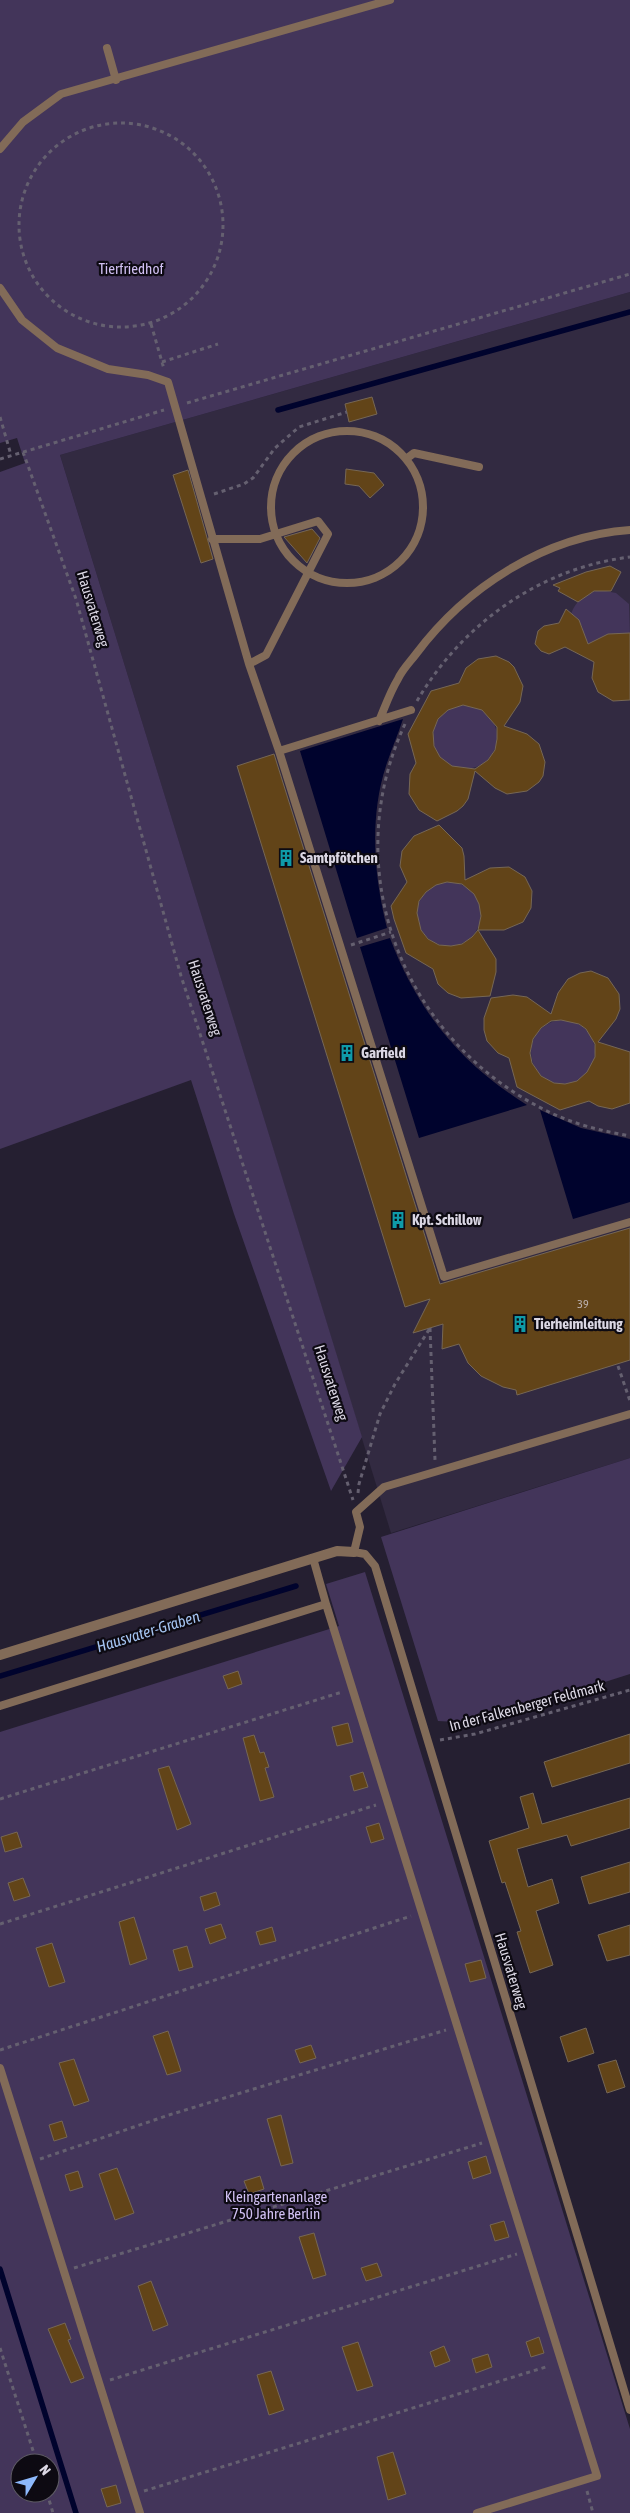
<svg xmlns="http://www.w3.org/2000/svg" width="630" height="2513" font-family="'Asap Condensed',sans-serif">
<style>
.built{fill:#322a41}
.green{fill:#43355a;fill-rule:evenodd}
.water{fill:#00032d}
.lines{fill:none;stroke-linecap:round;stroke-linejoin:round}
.stream{stroke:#00032d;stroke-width:5.5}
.building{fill:#624418;stroke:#766755;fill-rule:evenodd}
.path{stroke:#656070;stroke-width:3;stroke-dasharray:4 4;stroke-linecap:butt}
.lane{stroke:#826b58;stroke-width:8}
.street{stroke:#826b58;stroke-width:10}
.labels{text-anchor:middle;stroke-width:4.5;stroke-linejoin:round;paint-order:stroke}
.number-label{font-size:12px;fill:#bdb2b1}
.park-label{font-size:15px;fill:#d1c0f3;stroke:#0d0a12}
.street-label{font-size:15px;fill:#dbd7e4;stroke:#0d0a12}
.poi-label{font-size:15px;font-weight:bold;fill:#dbd7e4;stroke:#0d0a12;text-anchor:start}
.water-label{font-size:16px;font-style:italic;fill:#a4c3f0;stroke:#0d0a12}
</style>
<rect width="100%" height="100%" fill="#251f31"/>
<path class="built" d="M630,292v1166l-239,75 -331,-1078z"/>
<path class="green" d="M0,0h630v292l-570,163 302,982 -31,54 -97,-277 -43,-134 -191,69v-677l25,-9 -8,-25 -17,5z
M600,590l16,3 13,11 1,32c-18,-6 -32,0 -44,14l-4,-24 -11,-12c5,-14 15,-21 29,-24z
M433 737a32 32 0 1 1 64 0a32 32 0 1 1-64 0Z
M417 914a32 32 0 1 1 64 0a32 32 0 1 1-64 0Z
M531 1052a32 32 0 1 1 64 0a32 32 0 1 1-64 0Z
M630,1458v216l-154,49 -38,-2 -57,-184z
M365,1572l265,857v84h-630v-781l339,-106 -13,-42zM20,2463h30v30h-30z"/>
<path class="water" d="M403,719c-5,16 -12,31 -17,47 -17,52 -12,110 1,162l-30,10 -57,-187z
M390,938c28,74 70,125 137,167l-108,33 -59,-191z
M540,1110l41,18 49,11v63l-57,17z"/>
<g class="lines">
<path class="stream" d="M278,410l352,-98
M0,1676l296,-90
M0,2269l76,244"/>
</g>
<path class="building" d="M372,397l5,17 -28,8 -4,-18z
M346,469l28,4 10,12 -14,13 -11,-12 -14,-2z
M188,470l25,89 -12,4 -28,-88z
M312,529l8,9 -13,25 -23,-26z
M610,566l11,6 -10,19h-17l-16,11 -20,-11 2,-3 -7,-3 33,-13z
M566,609l13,11 9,24 20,-10 22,-1v67l-17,1 -15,-9 -6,-14 2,-16 -29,-15 -16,7 -8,-3 -6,-7 3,-13 6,-5 15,-3z
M496,656l13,6 5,5 9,19 -3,16 -16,24 23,8 12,10 6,18 -2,14 -4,6 -12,9 -20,3 -12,-6 -20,-17 -7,28 -5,7 -6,5 -20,10 -18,-11 -10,-16 1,-20 6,-11 -8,-29 23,-43 28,-8 7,-15 12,-9zM463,705l19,5 15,17v12l-2,11 -7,10 -13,9 -23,-3 -12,-9 -6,-11 -1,-14 5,-13 10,-9z
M274,754l166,530 190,-56v132l-113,35 -1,-5 -13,-3 -22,-11 -13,-13 -9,-19 -17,5 1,-25 -30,9 17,-34 -25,8 -168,-541z
M439,825l23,23 2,8 1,24 25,-12 19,-1 16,10 7,14 -1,17 -8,14 -19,8h-26l18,29v13l-6,24 -29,2 -13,-5 -10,-9 -5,-15 -27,-16 -12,-34 -3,-13 16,-24 -7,-16 2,-15 12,-15zM447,882l15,2 12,10 5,10 2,12 -3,14 -6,7 -10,7 -11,2 -12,-1 -11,-6 -7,-9 -4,-17 2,-12 7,-9 10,-7z
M591,971l17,7 11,16 1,15 -4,10 -18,23 32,10v51l-18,6 -14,-3 -9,-5 -29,9 -43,-23 -8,-29 -11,-5 -11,-12 -3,-11v-12l7,-20 22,-3 14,2 24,17 7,-21 10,-14 12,-6zM561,1020l18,4 7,5 9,15v13l-8,15 -10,9 -12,3 -11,-1 -13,-7 -9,-13 -2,-10 3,-14 8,-11 10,-7z
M238,1671l4,13 -14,5 -5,-13z
M348,1723l5,19 -16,4 -5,-19z
M630,1734v29l-78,24 -8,-25z
M254,1735l6,18 4,-1 5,15 -4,1 9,29 -14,4 -17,-63z
M169,1766l22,58 -14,6 -19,-61z
M363,1772l5,15 -14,4 -4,-15z
M533,1793l9,31 88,-26v30l-59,18 -4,-11 -50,14 11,38 24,-8 7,24 -23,8 17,54 -23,8 -13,-41 4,-1 -16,-49 -3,1 -13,-42 40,-13 -9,-31z
M379,1823l5,16 -13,4 -5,-16z
M17,1832l5,15 -17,5 -4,-15z
M630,1862v30l-41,12 -8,-27z
M23,1878l7,18 -16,5 -6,-18z
M216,1892l4,13 -16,6 -4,-14z
M134,1917l13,42 -17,6 -11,-43z
M221,1924l5,14 -16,6 -5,-15z
M630,1925v30l-23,6 -9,-26z
M272,1927l4,14 -16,4 -4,-13z
M52,1943l13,39 -16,5 -13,-39z
M187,1946l6,21 -14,4 -6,-21z
M481,1960l5,18 -16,4 -5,-18z
M586,2028l8,25 -26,9 -8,-25z
M168,2031l13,40 -14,4 -14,-39z
M311,2045l5,13 -16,5 -5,-13z
M74,2059l15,42 -15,5 -15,-43z
M616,2060l9,27 -18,6 -9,-28z
M281,2115l12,48 -12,3 -14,-47z
M62,2121l5,16 -13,4 -5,-16z
M486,2156l5,17 -18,6 -5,-17z
M117,2168l17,45 -19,7 -16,-46z
M78,2171l5,16 -13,4 -5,-16z
M260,2176l4,13 -15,5 -5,-13z
M504,2221l5,16 -14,4 -5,-16z
M314,2233l12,42 -13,4 -14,-42z
M377,2263l5,13 -16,5 -5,-13z
M151,2281l17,44 -15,6 -15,-45z
M65,2323l6,16 -3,1 16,38 -13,5 -23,-54z
M539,2337l5,16 -13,4 -5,-15z
M358,2342l15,44 -16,5 -15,-44z
M444,2346l6,15 -15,6 -5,-15z
M488,2354l4,13 -16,6 -4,-14z
M271,2371l13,39 -15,5 -12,-40z
M393,2452l13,42 -18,6 -11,-43z
M116,2485l5,18 -14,4 -6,-18z"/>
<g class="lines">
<path class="path" d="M19 225a102 102 0 1 1 204 0a102 102 0 1 1-204 0Z
M151,324l13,45
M162,362l56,-18
M187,403l443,-129
M0,417l11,38
M23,452l53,147 105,377 172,524
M0,459l164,-49
M214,494l30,-10 9,-6 22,-30 24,-21 48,-15
M417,701c45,-77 123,-133 213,-144
M405,724c-69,148 -1,317 142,387 26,13 55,20 83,25
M351,945l40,-13
M430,1328l5,132
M618,1366l12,35
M358,1493l1,-9 21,-70 15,-30 35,-56
M440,1740l35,-6 155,-44
M0,1799l342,-107
M0,1924l376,-119
M0,2050l411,-134
M40,2159l129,-44 277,-85
M74,2268l408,-125
M0,2348l37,115
M110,2380l407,-126
M144,2491l405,-125
M587,2491l6,22
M47,2493l6,20"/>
<path class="lane" d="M107,48l9,32
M0,149l23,-27 38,-28 329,-94
M0,288l22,32 35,28 51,21 40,6 20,7 81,282 30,87 165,526 186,-55
M271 507a76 76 0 1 1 152 0a76 76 0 1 1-152 0Z
M406,459l8,-6 65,14
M212,539h48l58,-18 10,13 -62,121 -17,9
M379,721c6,-14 11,-29 19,-42 4,-9 12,-17 18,-25 50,-67 129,-118 214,-124
M279,751l132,-41
M630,1414l-246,73 -28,25 4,15 -6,25 11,2 10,12 255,844
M326,1604l271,872 -120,37
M0,1706l326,-102 -13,-46
M0,2068l140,445"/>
<path class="street" d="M0,1655l337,-104 17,1"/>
</g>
<defs>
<g id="building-bare" transform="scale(1.35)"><path d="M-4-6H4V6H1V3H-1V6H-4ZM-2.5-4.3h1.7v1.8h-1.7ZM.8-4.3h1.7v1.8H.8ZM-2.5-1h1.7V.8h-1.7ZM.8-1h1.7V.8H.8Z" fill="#0f9aa8" stroke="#0d0a12" stroke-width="2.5" paint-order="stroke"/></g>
</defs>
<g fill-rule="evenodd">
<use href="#building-bare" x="286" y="858"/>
<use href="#building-bare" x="347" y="1053"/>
<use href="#building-bare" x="398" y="1220"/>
<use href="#building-bare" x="520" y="1324"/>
</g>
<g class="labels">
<g class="number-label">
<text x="583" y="1308">39</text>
</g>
<g class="park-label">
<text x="131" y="274">Tierfriedhof</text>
<text x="276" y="2202">Kleingartenanlage<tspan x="276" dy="17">750 Jahre Berlin</tspan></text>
</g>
<g class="street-label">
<text transform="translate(93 609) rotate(73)" y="5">Hausvaterweg</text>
<text transform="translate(205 998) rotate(72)" y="5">Hausvaterweg</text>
<text transform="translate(331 1383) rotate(72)" y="5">Hausvaterweg</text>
<text transform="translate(527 1706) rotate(-15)" y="5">In der Falkenberger Feldmark</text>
<text transform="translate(511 1971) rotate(73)" y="5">Hausvaterweg</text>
</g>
<g class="poi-label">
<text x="300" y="863">Samtpfötchen</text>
<text x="361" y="1058">Garfield</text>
<text x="412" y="1225">Kpt. Schillow</text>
<text x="534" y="1329">Tierheimleitung</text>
</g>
<g class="water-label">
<text transform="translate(148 1631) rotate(-17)" y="6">Hausvater-Graben</text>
</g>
</g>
<g transform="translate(35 2478) rotate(52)"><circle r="24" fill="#0d0a12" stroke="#5f5c66"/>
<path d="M0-4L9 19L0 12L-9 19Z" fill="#8db9fc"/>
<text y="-8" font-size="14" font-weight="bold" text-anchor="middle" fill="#dbd7e4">N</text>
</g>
</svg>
